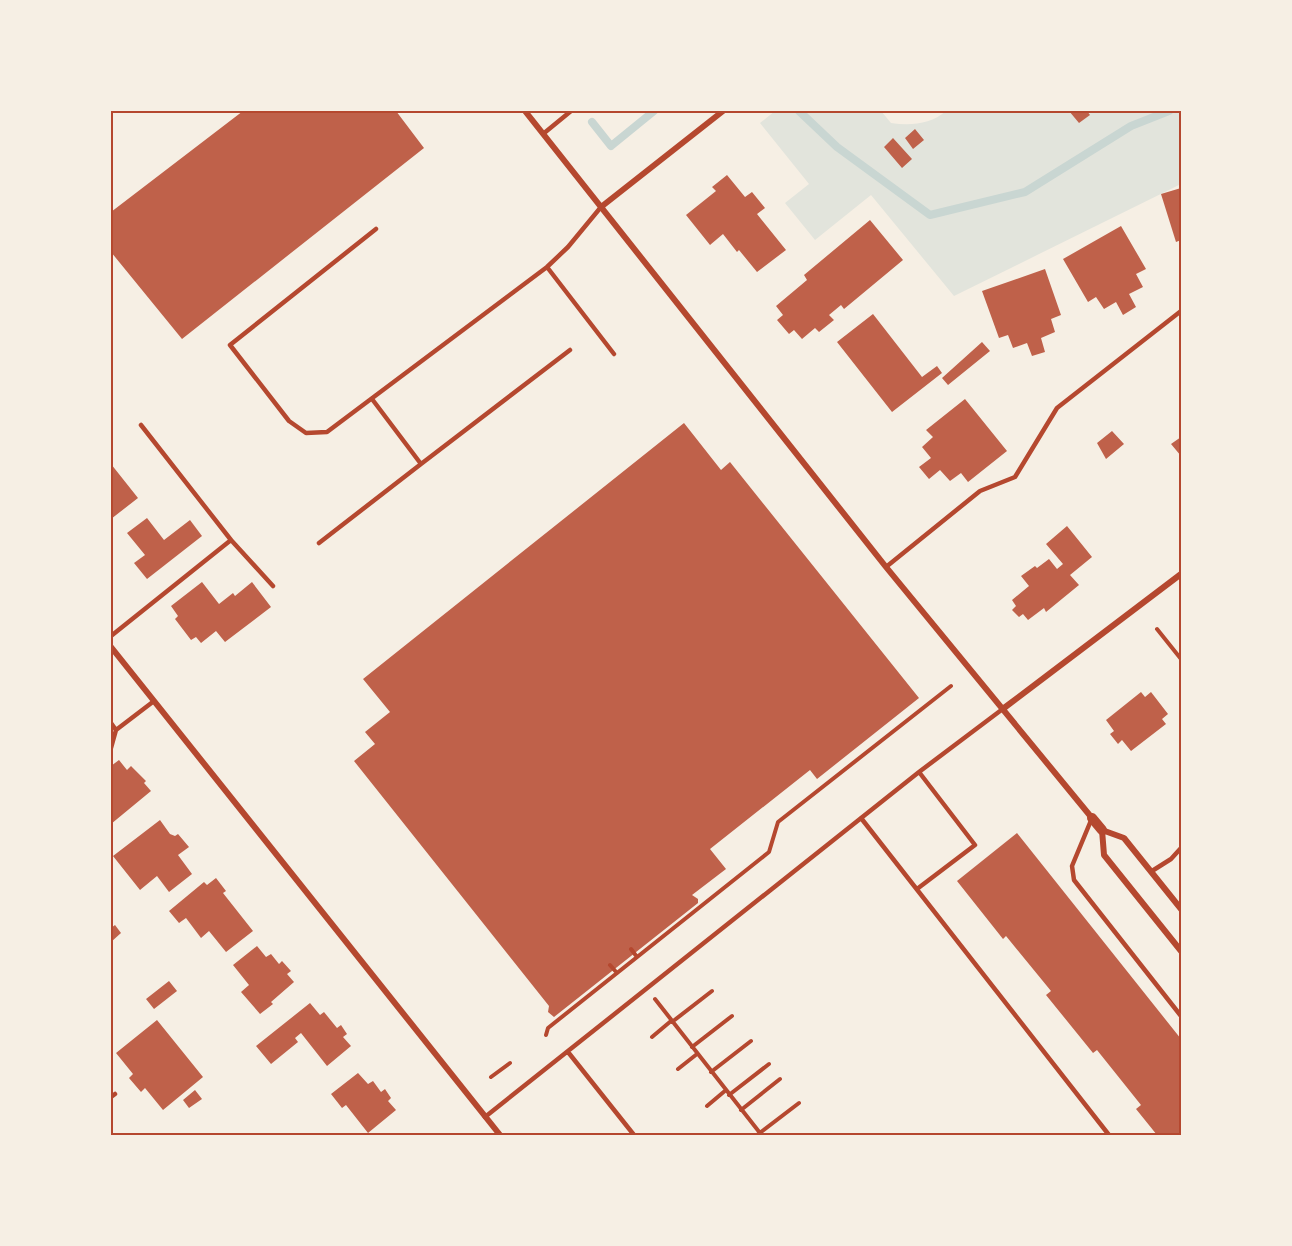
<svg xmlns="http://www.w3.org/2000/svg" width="1292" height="1246" font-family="Cabin,sans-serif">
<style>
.green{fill:#e2e4dc}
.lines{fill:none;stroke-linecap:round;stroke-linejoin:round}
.stream{stroke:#c9d6d2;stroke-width:8}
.building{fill:#bf614a}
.path{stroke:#b5482f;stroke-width:4}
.service{stroke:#b5482f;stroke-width:4.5}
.minor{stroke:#b5482f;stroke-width:6}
.tertiary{stroke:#b5482f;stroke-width:10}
.neatline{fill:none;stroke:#b5482f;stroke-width:2}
</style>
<rect width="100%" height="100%" fill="#f6efe4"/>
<path class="green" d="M775,111h106l10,12c20,3 40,1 55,-12h235v73l-227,112 -83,-101 -56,45 -30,-37 24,-19 -49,-61z"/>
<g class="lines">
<path class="stream" d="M799,111l38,36 93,68 95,-23 106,-66 38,-15
M592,122l19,24 43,-35"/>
</g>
<path class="building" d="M243,111h153l28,37 -242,191 -71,-87v-40z
M1069,111h18l3,4 -11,8z
M915,129l9,11 -11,9 -8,-11z
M893,138l19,21 -10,9 -18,-21z
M727,175l18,22 7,-5 13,16 -8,6 29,36 -29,22 -18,-22 -2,2 -14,-18 -13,11 -24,-30 30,-24 -4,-4z
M1181,188v52l-5,2 -15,-48z
M870,220l33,40 -59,49 -3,-4 -12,10 5,5 -15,12 -4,-4 -13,11 -8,-9 -5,4 -12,-14 6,-5 -7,-9 31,-26 -3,-5z
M1121,226l25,43 -10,5 7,13 -14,7 7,13 -13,8 -7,-13 -12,7 -8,-12 -8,5 -25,-43z
M1045,269l16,46 -10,4 4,13 -14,6 4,14 -13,4 -5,-13 -14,5 -5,-13 -9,3 -17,-47z
M873,314l49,63 15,-11 5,7 -50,39 -55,-70z
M982,342l8,9 -42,34 -6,-7z
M965,399l42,52 -39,31 -7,-9 -11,8 -10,-11 -11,9 -10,-12 12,-9 -9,-11 11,-10 -7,-7z
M684,423l37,47 9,-8 189,236 -102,81 -7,-9 -100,79 16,20 -34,26 6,4v4l-144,114 -6,-5 1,-6 -195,-245 21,-17 -10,-12 25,-20 -27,-33z
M1112,431l12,13 -18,15 -9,-16z
M1181,437v19l-10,-12z
M111,464l27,34 -27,21z
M147,518l17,22 26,-20 12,16 -55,43 -13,-16 11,-8 -18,-22z
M1067,526l25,31 -22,18 9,10 -33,27 -2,-4 -16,12 -5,-6 -4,3 -7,-7 4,-4 -4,-6 17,-14 -8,-10 14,-10 2,2 12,-9 8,10 6,-5 -17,-20z
M202,582l17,22 14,-11 2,3 17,-14 19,25 -46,35 -9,-11 -15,12 -5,-6 -5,3 -16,-21 3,-3 -7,-10z
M1141,692l4,5 6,-5 17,22 -6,5 4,5 -35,27 -9,-11 -4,4 -8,-10 4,-3 -8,-11z
M119,760l8,10 4,-4 15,15 -2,2 7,8 -40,33v-58z
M160,820l10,14 5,2 3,-2 11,13 -11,8 14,19 -23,18 -12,-16 -17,14 -27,-34z
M1017,833l164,206v96h-24l-21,-26 5,-4 -44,-55 -4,3 -47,-58 5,-4 -45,-55 -3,3 -46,-58z
M216,878l10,13 -3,2 30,38 -27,21 -17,-21 -8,7 -15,-20 -7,5 -10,-12 35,-29 3,3z
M115,925l6,8 -10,9v-14z
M257,946l9,11 5,-3 8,10 3,-3 9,10 -4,3 7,8 -23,20 2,2 -13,10 -19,-22 8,-7 -16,-20z
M169,981l8,10 -23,18 -8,-10z
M310,1003l10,12 4,-3 13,16 4,-3 6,9 -4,3 8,9 -24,20 -26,-33 -6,5 3,4 -27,22 -15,-18z
M157,1020l46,57 -40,33 -18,-22 -4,4 -12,-14 4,-4 -17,-21z
M358,1073l10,11 5,-3 8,11 4,-3 6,9 -3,3 8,9 -28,23 -22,-28 -4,3 -11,-14z
M195,1090l7,9 -13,9 -6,-8z"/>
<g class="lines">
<path class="path" d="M1157,629l24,30
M631,949l6,8
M610,965l7,8
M655,999l105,134
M672,1022l40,-31
M546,1035l2,-7 221,-176 9,-30 173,-136
M652,1037l19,-16
M692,1047l40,-31
M678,1069l19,-15
M711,1072l40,-31
M491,1077l19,-14
M729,1095l40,-31
M707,1106l19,-16
M741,1110l39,-31
M757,1135l42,-32"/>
<path class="service" d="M543,134l28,-23
M376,229l-146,116 59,76 17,12 21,-1 220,-165 21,-20 33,-40
M547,267l67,87
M372,399l49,65 149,-114
M231,540l42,46
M319,543l102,-79
M886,567l94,-76 35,-14 42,-69 124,-97
M111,636l120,-96 -90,-115
M111,723l5,7 38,-29
M111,748l5,-18
M861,818l248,317
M1092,818l-20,48 2,14 107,136
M1152,871l19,-12 10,-11
M917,889l58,-44 -56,-73
M568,1052l66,83
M111,1097l4,-3
M485,1117l434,-345 85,-64"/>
<path class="minor" d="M525,111l361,456 206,251
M601,207l122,-96
M111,647l389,488
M1004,708l177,-134
M1181,909l-57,-71 -22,-8 2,25 77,96"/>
<path class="tertiary" d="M1092,818l10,12"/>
</g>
<rect width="1292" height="1246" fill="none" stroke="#f6efe4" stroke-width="225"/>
<rect x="112" y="112" width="1068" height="1022" class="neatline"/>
</svg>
